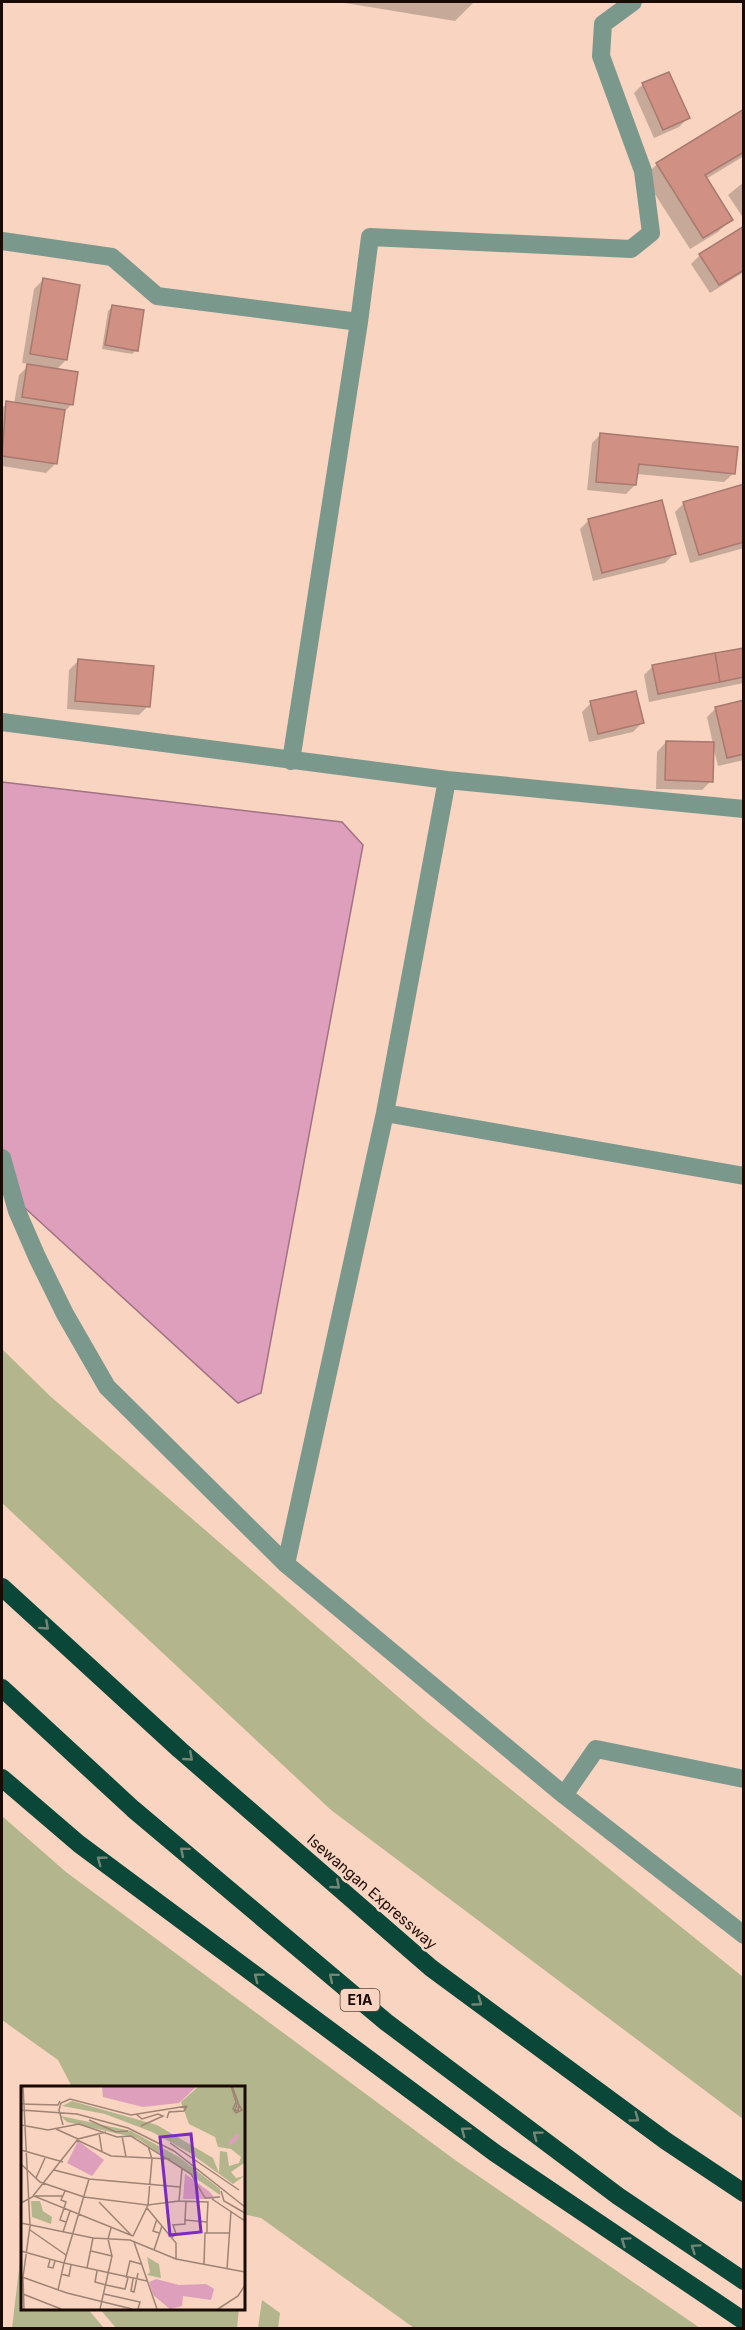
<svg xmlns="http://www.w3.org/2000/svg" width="745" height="2330" font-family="Inter,sans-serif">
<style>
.green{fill:#b3b68c}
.water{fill:#dd9fbb;stroke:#a27284;stroke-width:1.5}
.shadow{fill:#0003}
.building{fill:#d19084;stroke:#a87970;stroke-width:1.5}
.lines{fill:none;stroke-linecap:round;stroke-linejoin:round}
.minor{stroke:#7b988d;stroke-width:18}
.highway{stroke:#0b4738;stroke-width:18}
.oneway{stroke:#768675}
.labels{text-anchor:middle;stroke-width:5;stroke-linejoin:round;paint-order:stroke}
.shield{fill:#f9d4c0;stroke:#5c473c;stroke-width:1.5}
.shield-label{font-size:14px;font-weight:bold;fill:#190a03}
.street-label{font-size:15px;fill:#190a03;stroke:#f9d4c0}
.inset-river{fill:none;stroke:#dd9fbb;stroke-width:3}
.inset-road{fill:none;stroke:#9f8374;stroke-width:1.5}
.view{fill:#7b2cbf;fill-opacity:0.15;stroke:#7b2cbf;stroke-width:3}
.inset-edge{fill:none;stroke:#190a03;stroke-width:3}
</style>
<rect width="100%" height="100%" fill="#f9d4c0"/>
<path class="green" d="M2,1349l48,47 375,324 318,257v142l-412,-309 -329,-307z
M2,1816l64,56 389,288 245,168h-286l-153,-110 -18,-4v-127h-171l-14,-27 -56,-40z
M22,2244v64h65l17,20h-92z
M262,2300l18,13 -2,15h-20z
M99,2308h140l-2,20h-121z"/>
<path class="water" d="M2,782l340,40 21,23 -102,548 -23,10 -236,-216z"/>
<path class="shadow" d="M339,2h135l-19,19z
M643,84l45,34 -9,9 -25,11 -20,-45z
M744,111v45l-38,23 25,40 -13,13 -28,17 -46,-72 13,-13z
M744,182v37l-16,-24z
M744,228v44l-34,21 -19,-29 9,-9z
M43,280l23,80 -10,10 16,34 -9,9 -8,51 -9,9 -44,-7v-58l5,-5 7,1 5,-29 11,-11 -8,-1 12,-74z
M112,307l25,43 -5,4 -30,-5 6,-38z
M601,434l133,39 -10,9 -88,-8 -1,11 -9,9 -39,-4 5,-47z
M744,486v62l-54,15 -15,-51 9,-9z
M589,520l85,34 -9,9 -72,18 -13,-52z
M744,649v34l-95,19 -5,-27 9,-9z
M78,661l70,45 -9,9 -72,-6 2,-39z
M744,702v58l-26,6 -5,-20 -2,35 -9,9 -46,-1 1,-37 9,-10 47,2 -6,-27 9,-9z
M591,703l51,20 -9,9 -44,10 -7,-30z"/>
<path class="building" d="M669,72l21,46 -27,12 -21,-47z
M744,109v43l-39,23 28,45 -30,18 -47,-75z
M744,226v44l-25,15 -20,-31z
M43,278l37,7 -13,75 -37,-6z
M112,305l32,5 -6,41 -33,-6z
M27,364l51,8 -5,33 -51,-8z
M6,401l59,9 -8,54 -55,-8z
M600,433l138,14 -3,27 -96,-10 -3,21 -40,-3z
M744,484v58l-45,13 -16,-53z
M662,500l14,54 -74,19 -14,-54z
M744,648v29l-24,5 -5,-29z
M715,653l5,29 -62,12 -6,-29z
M78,659l76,7 -4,41 -75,-6z
M636,691l8,32 -46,11 -8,-33z
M744,700v54l-17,4 -12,-51z
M666,741l48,1 -1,40 -48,-2z"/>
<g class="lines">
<path class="minor" d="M2,241l110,16 45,39 202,26 11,-85 261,12 20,-16 -8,-62 -42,-115 2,-32 30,-22
M2,722l445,58
M291,761l68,-439
M385,1113l359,63
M2,1158l15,53 20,46 28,57 42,73 179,177 278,231 180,140
M286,1564l99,-451 62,-333 297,29
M564,1795l32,-46 148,30"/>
<path class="highway" d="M2,1587l178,163 251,218 235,173 78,52
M2,1688l131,121 253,213 232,174 126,85
M2,1778l77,66 416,309 249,168"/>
</g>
<defs><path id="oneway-chevron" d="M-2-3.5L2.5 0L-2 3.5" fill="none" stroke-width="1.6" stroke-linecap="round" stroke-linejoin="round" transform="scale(1.5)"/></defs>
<g class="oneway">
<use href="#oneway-chevron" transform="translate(45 1626) rotate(42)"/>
<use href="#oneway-chevron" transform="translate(189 1757) rotate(41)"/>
<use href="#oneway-chevron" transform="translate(184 1851) rotate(-140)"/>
<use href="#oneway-chevron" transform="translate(101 1860) rotate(-143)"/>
<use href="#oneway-chevron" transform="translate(336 1885) rotate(41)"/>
<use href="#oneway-chevron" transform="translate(258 1977) rotate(-143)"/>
<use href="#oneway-chevron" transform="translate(333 1977) rotate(-140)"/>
<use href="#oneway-chevron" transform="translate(478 2002) rotate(36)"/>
<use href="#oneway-chevron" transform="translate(635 2118) rotate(36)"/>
<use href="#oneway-chevron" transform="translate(465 2131) rotate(-143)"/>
<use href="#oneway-chevron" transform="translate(537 2135) rotate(-143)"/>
<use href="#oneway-chevron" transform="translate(625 2241) rotate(-146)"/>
<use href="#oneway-chevron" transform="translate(695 2248) rotate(-146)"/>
</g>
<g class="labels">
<rect class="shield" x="340.5" y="1989" width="39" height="22" rx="4.5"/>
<g class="shield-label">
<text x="360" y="2005">E1A</text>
</g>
<g class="street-label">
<text transform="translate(372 1892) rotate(41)" y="5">Isewangan Expressway</text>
</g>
</g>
<g transform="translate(21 2086)">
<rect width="224" height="224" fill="#f9d4c0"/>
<path d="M178,0h43l3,5 -1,72 -13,9 5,6 8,-2 -11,8 -43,-31 -38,-21 -47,-18 -43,-8 10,-5 85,24 56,33 6,15 1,-22 7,1 2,14 10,-3 2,-6 -10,-8 -13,-2 -3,-10 -26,-13 -8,-22zM40,30l70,15 48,26 41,32v6l-83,-57 -70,-16zM10,115h9l3,10 9,6 -1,7 -19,-7zM126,171l12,7 2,14 -14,-3 3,-3z" fill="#b3b68c"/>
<path d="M81,0h95l-18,17 -36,4 -40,-10zM57,55l26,19 -12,16 -25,-13zM164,88l25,18 5,7h-32zM135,193l23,6 27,-1 8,5 -3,11 -28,-4 -1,10 -12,3 -17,-14 -4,-13z" fill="#dd9fbb"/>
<path class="inset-river" d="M214,55l-6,3 9,-9 -3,5"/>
<path class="inset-road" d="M2,0l7,140 -7,51 1,32M210,0l5,16 -3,7 3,4 6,-3 -3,-5 -1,6 -3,-1 3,-8 -6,-16M0,18l37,1 2,-4M0,24l56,4 51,14 46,23 71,56M115,28l6,5 16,-5 5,2 -22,10M146,32l2,-6 15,-1 3,-5M68,34l27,12 12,-1M0,39l27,5 31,-6 38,13 14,-1 60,38 14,24 15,-1M42,39l-4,-15 2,-7 9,-4 61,16 56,-9M35,43l22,10M78,47l3,19M101,50l4,21M56,54l34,16 59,3M149,57l69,47M127,60l4,13 -4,46 31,-4 3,-33M0,64l42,12M0,78l19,18 44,15 64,8 -15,31M33,84l35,9 91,8M15,92l9,-20M68,93l-25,84 83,18M44,105l-4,9 5,2 -6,18 6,2M200,105l3,10 21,12M12,110l45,-57 28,-7M14,110h28M191,113l33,22M158,115l29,1 -1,20M78,116l32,33M0,117l13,-7 99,40M126,122l29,35v16M136,133l-4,12 6,2M164,134l1,-19M0,137l72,15 37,2 46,19 69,13M9,144l36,25M42,146l7,-21M150,152l5,-4 -3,-9 12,-1v-4l22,2v11M113,156l23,67M133,164l8,-24M0,165l43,12 -6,27M70,165l21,5M29,174l-2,7 5,1 2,-7M183,178l1,-31h24M66,182l6,-30M206,183l4,-58M76,185l-2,11 11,3 19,4 3,-11M40,188l8,2 2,-11M1,191l45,16 65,16M105,192l4,-17 11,3M112,193l-2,12 3,1 4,-19M2,208l38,15M83,208l36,8 -2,7M79,223l12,-53 -4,-17 3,-11M197,223l20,-13 7,-11"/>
<path class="view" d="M170,48l10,98 -31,3 -10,-98z"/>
<rect width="224" height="224" class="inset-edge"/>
</g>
<rect width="745" height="2330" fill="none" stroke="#190a03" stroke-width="6"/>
</svg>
